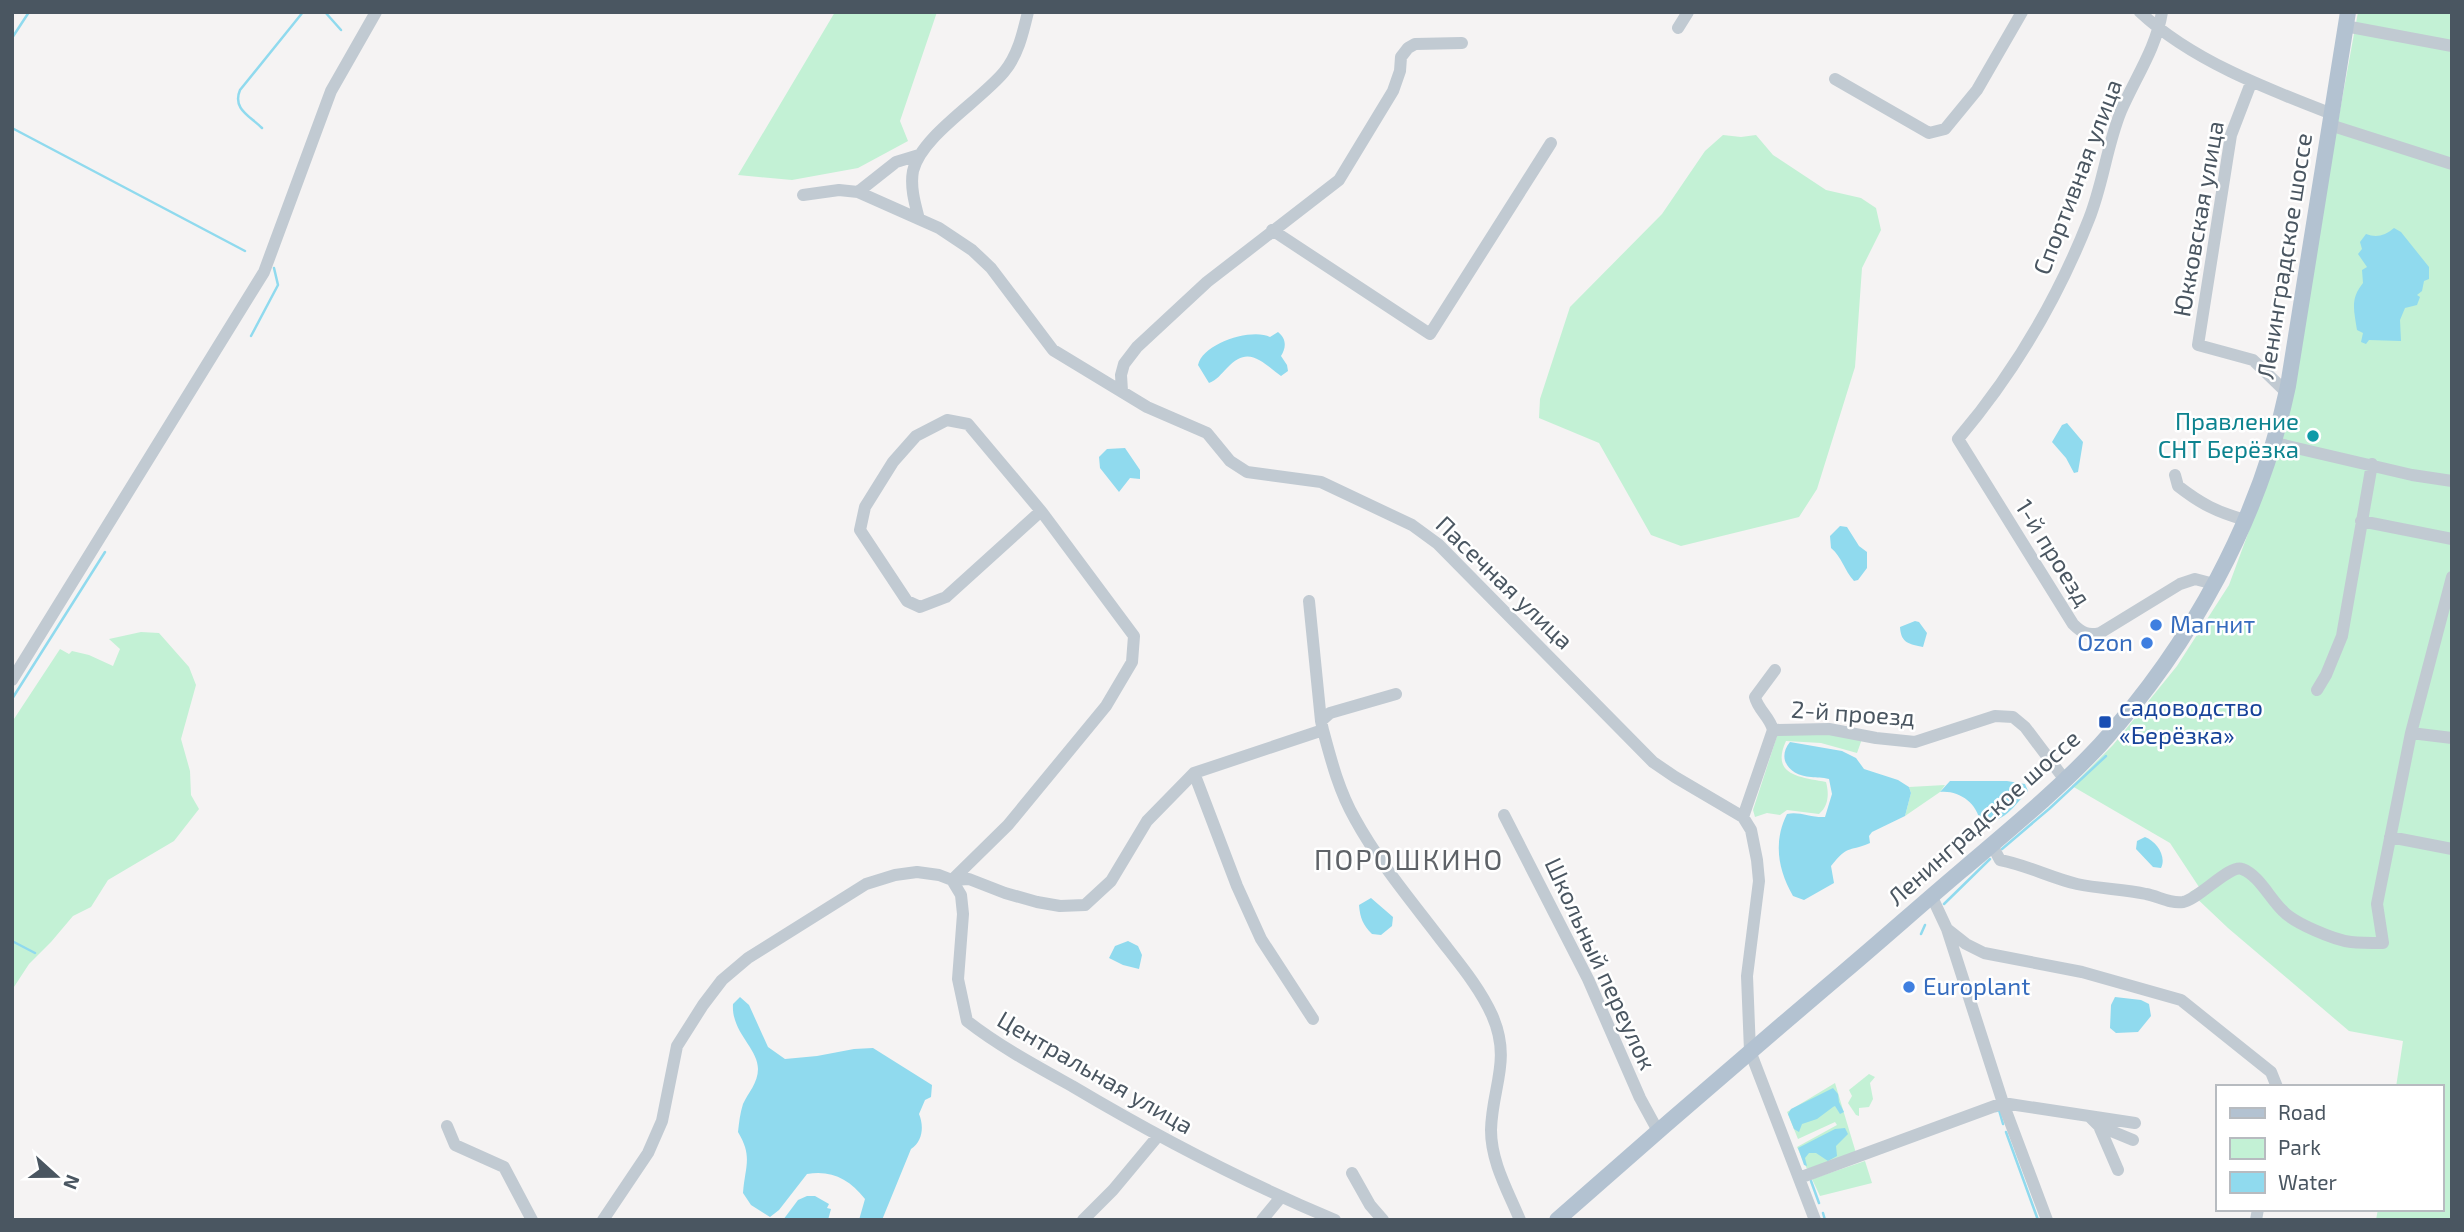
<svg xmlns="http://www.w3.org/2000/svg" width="2464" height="1232" font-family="'Exo 2',sans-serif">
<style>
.green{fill:#c3f1d5}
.water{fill:#90daee}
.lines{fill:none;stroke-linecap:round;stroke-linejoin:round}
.stream{stroke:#90daee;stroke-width:2.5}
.minor{stroke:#c1cad2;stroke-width:12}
.major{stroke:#b3c2d1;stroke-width:16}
.culture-dot{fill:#0f9aa8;stroke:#fff;stroke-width:2.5}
.shop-dot{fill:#3f7fe0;stroke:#fff;stroke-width:2.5}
.transit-dot{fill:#1a4fb4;stroke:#fff;stroke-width:2.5}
.labels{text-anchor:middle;stroke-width:5;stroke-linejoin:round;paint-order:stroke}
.street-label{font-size:24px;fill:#4a5661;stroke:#fff}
.culture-label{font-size:24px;fill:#0d838f;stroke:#fff;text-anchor:end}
.shop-label{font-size:24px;fill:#366cbe;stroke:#fff;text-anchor:start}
.transit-label{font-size:24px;fill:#164399;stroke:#fff;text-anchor:start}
.quarter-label{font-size:28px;letter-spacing:2px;fill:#5f6368;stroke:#fff}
</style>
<rect width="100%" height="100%" fill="#f5f3f3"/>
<path class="green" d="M835,12h102l-37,109 8,20 -50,27 -66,12 -54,-5z
M2358,12h94v1208h-76l2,-11h63v-122h-45l7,-46 -54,-10 -121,-103 -38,-36 9,-5 -29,-44 -98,-57 41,-41 64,-79 52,-81 48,-130z
M1723,135l18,2 15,-2 17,20 53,35 35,8 15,10 5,22 -19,38 -7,99 -38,122 -18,28 -118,29 -30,-11 -52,-92 -60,-25 1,-19 30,-92 92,-93 43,-63z
M141,632l18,1 30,34 7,18 -15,54 9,32 1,24 8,14 -25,32 -66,39 -17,27 -18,9 -22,26 -22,22 -17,26v-268l48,-73 9,5 3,-3 17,4 24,11 7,-17 -11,-10z
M1815,731l47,8 -5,14 -36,-10 -35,-2c-16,35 15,36 40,41 3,11 3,24 -7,32l-32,-4 -7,5 -13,-2 -12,4 -2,-7 25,-77z
M1945,785l-5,7 -35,24 6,-23 -2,-6z
M1869,1074l6,3 -5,6 3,16 -4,8 -10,1v8l-3,-1 -8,-12 4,-7 -3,-6z
M1835,1083l21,70 -49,16 -10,-22 40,-22 -2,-3 -37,17 -11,-27z
M1865,1161l7,22 -52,13 -8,-17z"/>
<path class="water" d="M2394,228l7,4 28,35v12l-5,2 -2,10 -5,4 3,2 -3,8 -12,3 -5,12 1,21 -32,-1 -3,4 -5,-2 2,-9 -6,-3c-3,-20 -7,-31 6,-47l-1,-13 5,-3 -9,-13 4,-5 -2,-7 6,-8c10,4 19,2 28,-6z
M1278,332c9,7 8,16 3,24l6,9 1,6 -7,5c-20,-15 -33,-31 -54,-8 -6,6 -10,12 -18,15l-11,-18c5,-22 54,-37 72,-28z
M2067,423l16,19 -5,30 -4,1 -8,-15 -14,-16 10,-17z
M1125,448l15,22v9l-10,-1 -11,14 -19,-24 -1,-11 8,-8z
M1840,526l7,1 12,19 8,6v16l-9,12 -4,1c-10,-11 -12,-24 -23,-33l-1,-12z
M1915,621l4,1 8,11 -4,14c-13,-3 -22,-3 -23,-20z
M1790,742l52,9 14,7 8,11 34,11 11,7 2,6 -6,23 -33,16 -3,4 1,7c-24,10 -21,1 -39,23l3,17 -30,17 -11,-4c-15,-26 -20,-54 -6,-82 12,-3 25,4 38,3l7,-23 -3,-15c-7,-2 -12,-1 -18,-2 -21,-1 -35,-18 -21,-35z
M1950,781h57l18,3 3,7c-17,18 -22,31 -48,31 -3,-19 -21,-32 -40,-30z
M2145,837c11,4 22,19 16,31l-8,-1 -17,-18 1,-8z
M1371,898l22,19 -1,9 -11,9 -9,-1c-9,-9 -12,-16 -13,-29z
M1128,941l10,5 4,9 -3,14 -16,-4 -14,-7 6,-12z
M740,997l9,8 19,42 17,12 32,-3 37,-7 19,-1 59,37 -1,12 -6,3 -6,14c5,12 4,27 -8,35l-29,71h-23l6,-21c-16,-20 -33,-29 -58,-25l-28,36 -9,7 -19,-12 -8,-12c2,-27 10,-36 -5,-61 1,-9 2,-19 5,-28 5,-11 15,-21 15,-35 0,-21 -27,-37 -25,-65z
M2115,997l26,3 8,4 2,12 -13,16 -22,1 -6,-5 1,-23z
M1833,1088l5,6 1,8 5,10 -4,2 -5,-8 -2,1 -16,12 -15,5 -3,8 -5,-3 -6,-15 3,-5z
M1845,1128l3,6 -12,12 1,10 -9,5 -12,-8h-7l-4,5 2,8 -3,-1 -6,-17 37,-19z
M807,1196h8l14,8 -2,4 4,1 -3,11h-45l15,-20z"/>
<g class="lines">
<path class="stream" d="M325,12l16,18
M12,38l17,-26
M12,128l233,123
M262,128c-12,-12 -30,-19 -22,-38l63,-78
M251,336l27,-51 -4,-17
M12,699l93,-147
M2002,849l47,-40 57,-53
M1944,904l46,-45
M1921,934l4,-9
M12,941l23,12
M1996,1111l3,-1 4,14
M2006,1132l32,88
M1811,1181l8,22
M1823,1213l2,7"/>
<path class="minor" d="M2140,12c51,48 127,77 192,102
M2162,12c-6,37 -27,66 -41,99 -14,34 -18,73 -32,108 -31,79 -76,155 -131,220l115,185c9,9 15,12 27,9l80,-49 15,-5 19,5
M2345,26l107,20
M1678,28l10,-16
M1835,79l94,54 16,-4 32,-39 45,-78
M2251,83l-20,52 -33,210 55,15 33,32
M2330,125l122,39
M858,192l38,-30 23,-7
M803,195l36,-5 19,2 81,36 33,22 19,18 62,82 94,57 60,26 23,28 17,11 74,10 91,43 26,19 215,218 22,15 68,40 8,13 6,30 2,21 -12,95 3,75 65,169
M919,219c-4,-15 -9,-32 -6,-48 8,-35 67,-70 91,-99 14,-17 19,-39 24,-60
M1272,230l158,104 121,-191
M1122,391l-1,-16 3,-11 13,-17 70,-65 132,-102 54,-89 7,-20 1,-14 7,-9 7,-4 47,-1
M2275,443l137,32 40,6
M2175,475l3,11c23,18 39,26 67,34
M2361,521l91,18
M1309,601l12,120
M12,680l252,-408 67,-181 45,-79
M2317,690l9,-15 16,-39 30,-172
M1323,730c8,30 16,61 32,89 23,42 54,79 83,117 19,25 41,50 54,79 20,45 0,72 -1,115 0,32 17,61 29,90
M1773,730l56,-1 47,9 39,4 80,-26 18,1 12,10 40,53
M2411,733l41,5
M1194,773l43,113 24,53 52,80
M1504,815l84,164 52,119 18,33
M1743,817l30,-87c-3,-13 -15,-20 -18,-33l20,-27
M2390,837l62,12
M1992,845l8,15c27,5 51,18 77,24 23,5 47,5 69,10 12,2 24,10 37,8 16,-3 47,-38 59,-33 17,6 28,30 41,42 11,12 51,29 68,31 10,1 21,1 32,1l-6,-39 34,-171 41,-156
M952,880l56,-55 98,-119 26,-44 2,-26 -84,-113 -9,-12 -73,-87 -21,-4 -31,16 -23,26 -28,45 -5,23 47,71 13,6 26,-10 95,-86
M952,880l9,15 2,19 -5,65 9,42c32,25 69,45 105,65 84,50 172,96 263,134
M1932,897l15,32 56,174 44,117
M1947,929l19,15 18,9 98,19 99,28 90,72 6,15
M2089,1116l10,10 34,14
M447,1126l8,19 49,22 28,53
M2099,1126l19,44
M1352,1173l18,32 13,15
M1799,1178l204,-75 132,20
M603,1220l45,-67 14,-32 15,-75 26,-41 19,-25 26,-22 118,-74 29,-9 22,-3 22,3 13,5 17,-1 36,14 32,9 23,4 25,-1 26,-24 36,-60 47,-48 129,-43 -2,-9 9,-8 66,-19
M1083,1220l30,-30 45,-54
M1262,1220l19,-23
M2256,1220l2,-11"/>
<path class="major" d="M1557,1220c95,-84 191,-167 288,-249 39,-33 77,-67 116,-100 48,-41 96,-80 139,-126 91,-100 160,-226 188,-359l60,-374"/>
</g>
<circle class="culture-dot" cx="2313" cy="436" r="7"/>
<g class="shop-dot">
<circle cx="2156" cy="625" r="7"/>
<circle cx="2147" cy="643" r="7"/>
<circle cx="1909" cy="987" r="7"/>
</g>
<rect class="transit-dot" x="2098" y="715" width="14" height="14" rx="3.5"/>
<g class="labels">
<g class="street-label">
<text transform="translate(2078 177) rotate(-69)" y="8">Спортивная улица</text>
<text transform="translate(2199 219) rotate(-80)" y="8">Юкковская улица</text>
<text transform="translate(2285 256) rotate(-81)" y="8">Ленинградское шоссе</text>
<text transform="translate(2053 553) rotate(58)" y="8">1-й проезд</text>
<text transform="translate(1504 583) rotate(44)" y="8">Пасечная улица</text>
<text transform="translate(1853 714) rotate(4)" y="8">2-й проезд</text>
<text transform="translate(1984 818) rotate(-42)" y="8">Ленинградское шоссе</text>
<text transform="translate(1600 964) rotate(65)" y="8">Школьный переулок</text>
<text transform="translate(1095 1073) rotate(30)" y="8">Центральная улица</text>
</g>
<g class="culture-label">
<text x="2299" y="430">Правление<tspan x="2299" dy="28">СНТ Берёзка</tspan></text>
</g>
<g class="shop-label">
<text x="2170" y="633">Магнит</text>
<text x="2133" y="651" text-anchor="end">Ozon</text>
<text x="1923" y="995">Europlant</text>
</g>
<g class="transit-label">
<text x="2119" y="716">садоводство<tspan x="2119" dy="28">«Берёзка»</tspan></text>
</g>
<g class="quarter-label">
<text x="1409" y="870">ПОРОШКИНО</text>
</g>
</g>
<rect width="2464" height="1232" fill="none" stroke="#4a5661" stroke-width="28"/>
<rect x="2216" y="1085" width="228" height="126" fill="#ffffff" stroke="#b7bbc0" stroke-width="2"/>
<rect x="2230" y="1108" width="35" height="10" fill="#b3c2d1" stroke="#b7bbc0" stroke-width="2"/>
<text x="2278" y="1120" font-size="21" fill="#4a5661">Road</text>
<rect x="2230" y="1138" width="35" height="21" fill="#c3f1d5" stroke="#b7bbc0" stroke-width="2"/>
<text x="2278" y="1155" font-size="21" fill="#4a5661">Park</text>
<rect x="2230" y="1172" width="35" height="21" fill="#90daee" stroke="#b7bbc0" stroke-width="2"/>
<text x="2278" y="1190" font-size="21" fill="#4a5661">Water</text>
<g transform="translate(56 1176) rotate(111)" stroke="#ffffff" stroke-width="5" paint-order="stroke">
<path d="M0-5L12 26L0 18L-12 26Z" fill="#4a5661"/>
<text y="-10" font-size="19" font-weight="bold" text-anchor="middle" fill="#4a5661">N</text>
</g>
</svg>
